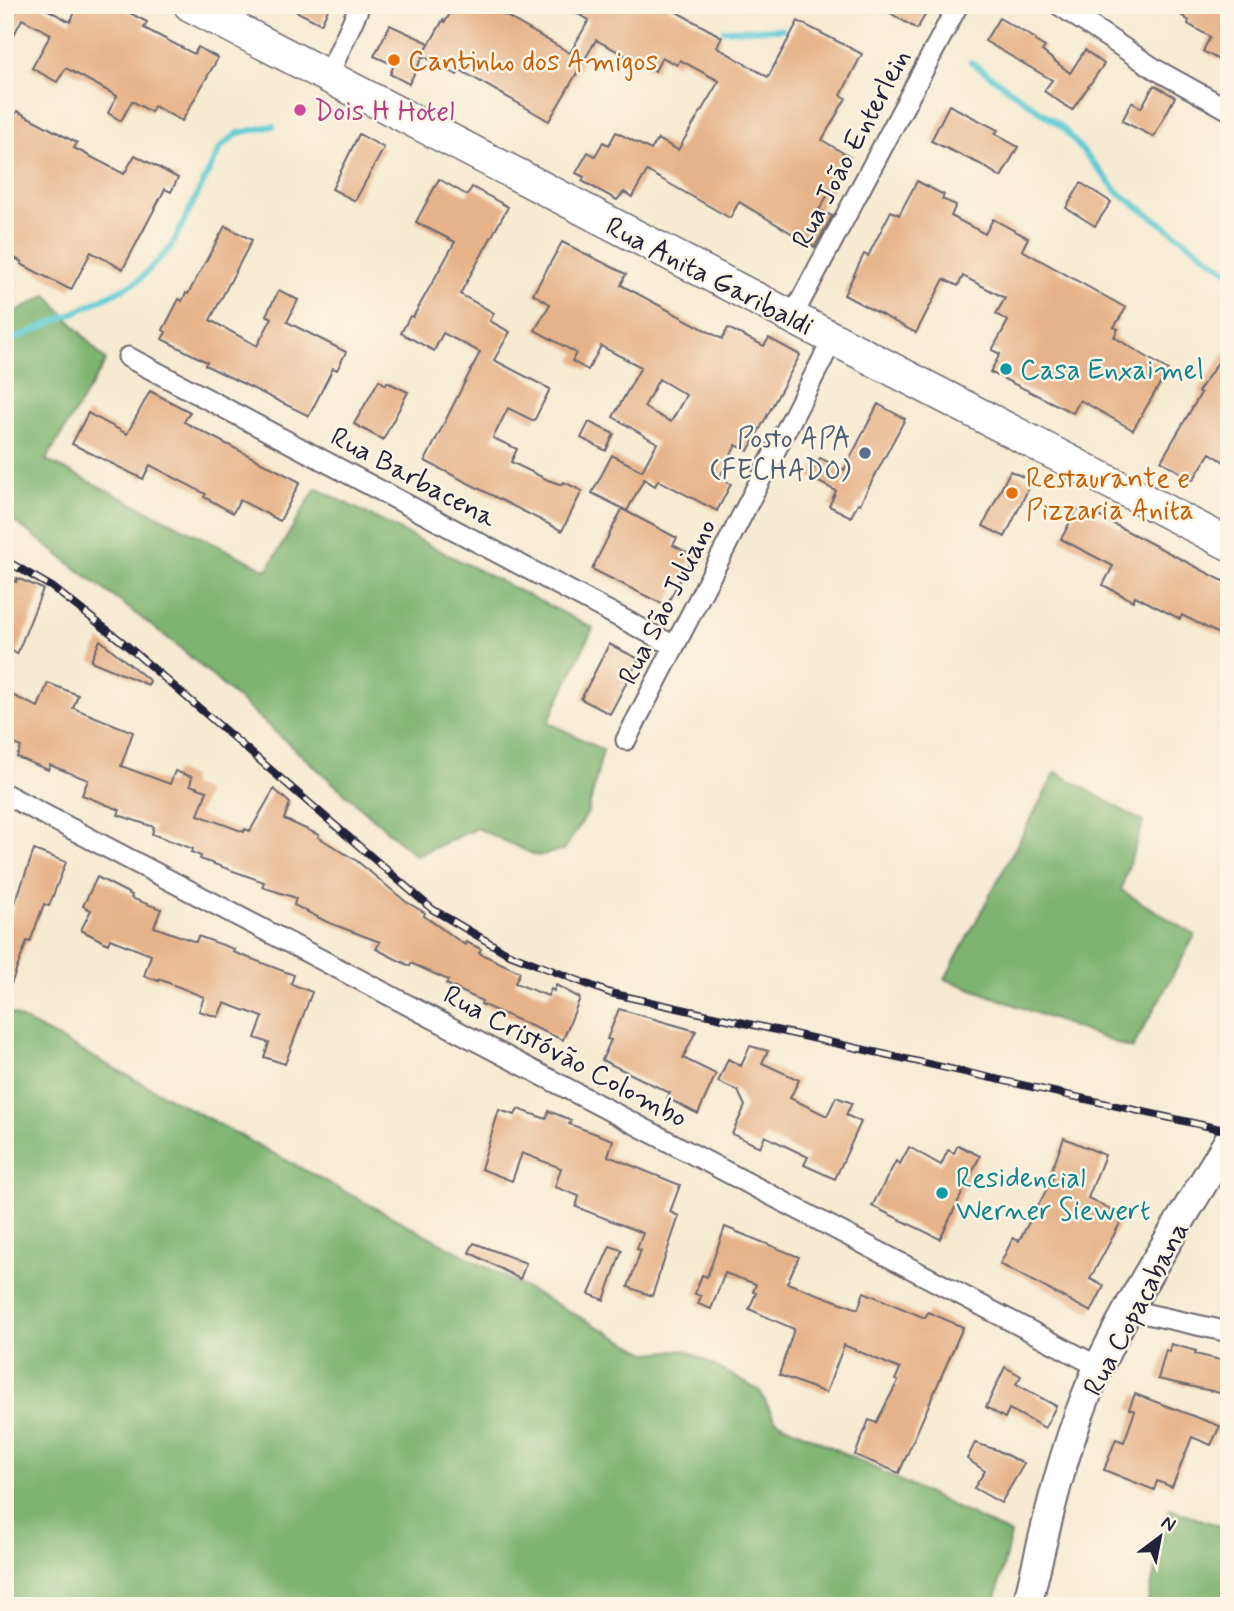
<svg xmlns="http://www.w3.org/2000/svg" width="1234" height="1611" font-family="Mynerve,sans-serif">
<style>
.forest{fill:#7eb471;stroke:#506b56;stroke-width:2}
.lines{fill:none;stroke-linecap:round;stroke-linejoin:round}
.stream{stroke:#5dcad4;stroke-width:6}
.building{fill:#e6b289;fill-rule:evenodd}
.street-casing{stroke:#6c6870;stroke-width:23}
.secondary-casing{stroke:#6c6870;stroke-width:32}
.primary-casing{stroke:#6c6870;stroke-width:35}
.street{stroke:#fff;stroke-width:19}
.secondary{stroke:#fff;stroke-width:28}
.primary{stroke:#fff;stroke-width:32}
.rail-casing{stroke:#22223b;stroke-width:8}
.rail{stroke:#fcf5e5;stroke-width:5;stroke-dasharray:16;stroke-linecap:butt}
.food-dot{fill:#e8710a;stroke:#fcf5e5;stroke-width:2.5}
.hotel-dot{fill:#d1479c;stroke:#fcf5e5;stroke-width:2.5}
.culture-dot{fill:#0f9aa8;stroke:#fcf5e5;stroke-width:2.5}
.service-dot{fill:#5c6f8a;stroke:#fcf5e5;stroke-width:2.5}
.labels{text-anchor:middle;stroke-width:5;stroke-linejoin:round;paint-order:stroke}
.food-label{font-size:28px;fill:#c56008;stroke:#fcf5e5;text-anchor:start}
.hotel-label{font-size:28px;fill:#b23c85;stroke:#fcf5e5;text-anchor:start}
.street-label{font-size:28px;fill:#22223b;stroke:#fcf5e5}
.culture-label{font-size:28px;fill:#0d838f;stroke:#fcf5e5;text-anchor:start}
.service-label{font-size:28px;fill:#4e5e75;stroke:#fcf5e5;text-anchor:end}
</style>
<rect width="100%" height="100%" fill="#fcf5e5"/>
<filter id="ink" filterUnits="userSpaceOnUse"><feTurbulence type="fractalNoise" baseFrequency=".0143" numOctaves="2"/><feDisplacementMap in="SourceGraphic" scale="14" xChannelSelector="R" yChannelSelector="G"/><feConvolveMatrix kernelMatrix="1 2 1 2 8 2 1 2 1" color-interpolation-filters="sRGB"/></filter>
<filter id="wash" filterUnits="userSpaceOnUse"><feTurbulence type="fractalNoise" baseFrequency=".00686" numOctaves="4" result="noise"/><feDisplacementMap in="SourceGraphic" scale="28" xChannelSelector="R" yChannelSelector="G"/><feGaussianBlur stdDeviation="1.57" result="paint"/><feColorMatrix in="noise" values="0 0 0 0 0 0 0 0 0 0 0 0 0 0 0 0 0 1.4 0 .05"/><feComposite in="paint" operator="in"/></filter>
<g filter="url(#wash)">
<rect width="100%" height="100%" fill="#f6ead2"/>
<path class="forest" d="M47,295l59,66 -60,99 221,110 49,-82 277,140 -45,94 55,28 -15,62 -24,38 -27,6 -60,-28 -61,28 -238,-210 -173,-132v-196z
M1056,772l87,50 -22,68 74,45 -63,114 -187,-70z
M5,1010l642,343 39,-3 74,41 15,29 236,114 -17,72h-989z
M1169,1509l60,20v77h-63l-18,-5z"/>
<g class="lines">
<path class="stream" d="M724,30l58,-1
M971,62l91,65 57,66 110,79
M5,343l67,-29 66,-33 33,-34 50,-100 17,-14 35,-7"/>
</g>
<g id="blocks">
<path class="building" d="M5,5h34l31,17 9,-17h36l32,17 -3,6 50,26 4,-7 20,11 -36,63 -28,-15 -3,6 -19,-11 -11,20 -13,-8 9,-17 -51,-28 -9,14 -25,-14 19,-34 -29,-15 -17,33z
M284,5h46l-9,19z
M455,5h32l83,48 19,-33 -28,-15h103l58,32 -5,10 51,30 30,-56 64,33 -21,41 5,3 -24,42 28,17 -31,53 13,6 -17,31 -76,-45 -9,16 -83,-47 -15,26 -8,-5 -7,8 -35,-19 2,-4 -8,-4 12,-21 7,4 8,-14 6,3 7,-13 35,18 7,-11 20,11 41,-69 -39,-21 -3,5 -15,-8 -7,14 -59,-31 -47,81 -89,-51 -3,5 -34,-19 -14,28 -19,-10 4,-9 -20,-9 16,-31 39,18 -3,7 17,-30 2,2z
M877,5h54l-14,24z
M1167,5h62v40l-8,16 -18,-10 7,-14 -22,-13 1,-3z
M999,18l37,21 -1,2 10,6 -3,4 28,22 15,-23 19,14 -32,46 -28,-19 8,-11 -67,-39z
M1154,85l21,12 -21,40 -32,-16 10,-19 9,6z
M949,105l49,25 -3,4 23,13 -17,30 -21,-13 -49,-23z
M17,111l60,32 -3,5 50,26 11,-19 43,23 -7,14 -6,-3 -42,80 -32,-17 -20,38 -50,-26 1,-2 -17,-9v-120z
M359,134l25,14 -29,53 -23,-12z
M439,179l28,16 5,-8 36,20 -48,87 34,19 -4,8 20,11 -16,28 56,29 -16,32 -26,-13 -15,30 24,11 -6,13 37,18 14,5 2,-3 18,9 -20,40 -137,-70 55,-109 -37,-19 -9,18 -33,-18 9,-17 3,1 42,-75 -39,-20z
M917,181l27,14 -2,4 14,6 -5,11 34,18 8,-15 35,19 -6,12 104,58 -12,19 4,2 -4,8 54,33 -35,60 -53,-30 -7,13 -83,-41 10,-18 -8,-4 16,-29 -12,-7 9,-16 -42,-22 -5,10 -14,-7 -28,54 -72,-38 20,-41 4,2 23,-45 8,4z
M1081,183l30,19 -16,24 -29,-18z
M225,226l27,14 -42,80 47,26 15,-28 -6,-3 13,-25 19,10 -11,22 59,30 -9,18 -4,-2 -24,48 -104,-51 2,-3 -45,-23 4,-7 -3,-2 16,-31 3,2 4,-8 2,1z
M562,242l64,32 -5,11 101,54 6,-11 36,18 5,-8 31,17 -52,96 -12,-6 -17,33 12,6 -14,27 -59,-31 -3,6 -11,-7 -17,32 -35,-18 20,-38 30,16 15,-28 -44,-26 28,-50 -40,-21 -13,24 -16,-9 4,-8 -41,-23 15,-26 -17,-10zM659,379l27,16 -15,27 -27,-15z
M1229,346v119l-19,-12 -17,27 -32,-19 40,-68 -3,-1z
M379,380l7,5 1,-3 21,10 -25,48 -29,-16z
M150,391l40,21 -6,10 116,60 -20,39 -40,-21 -7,13 -29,-16 2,-3 -56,-29 -7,14 -71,-35 16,-31 39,21z
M878,404l27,15 -45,85 -2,-1 -7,14 -22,-11 7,-15 -27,-14 11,-19 24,12z
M589,422l25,12 -8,17 -25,-13z
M1010,471l22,10 -27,56 -22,-11z
M1083,508l146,76v55l-47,-24 -2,4 -45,-23 -2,5 -30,-16 10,-19 -52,-27 15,-28z
M622,509l55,29 -4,7 20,11 -27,50 -74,-37z
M5,577l11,5 1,-4 26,11 -26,65 -12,-8z
M100,640l50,41 -2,4 -57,-24z
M609,644l30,15 -29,55 -29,-15z
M48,683l30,12 -5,13 60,24 -12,34 49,18 5,-13 17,6 -2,8 17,6 -9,24 46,17 1,-3 5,2 24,-42 16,14 -6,16 35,16 -1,2 39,24 48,40 20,12 -1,3 41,29 1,-3 15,7 -2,4 41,19 -5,11 33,13 3,-7 3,2 2,-6 24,13 -17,42 -82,-36 1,-3 -36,-17 2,-4 -37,-17 -1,3 -34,-17 4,-7 -53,-20 -33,-17 2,-7 -34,-11 2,-5 -64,-23 1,-3 -10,-4 2,-3 -41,-15 2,-7 -36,-12 2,-5 -38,-15 6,-15 -38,-15 -2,5 -31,-13 4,-10 -16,-7v-48l33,15z
M34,850l32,12 -17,44 -5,-2 -14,38 -3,-1 -20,54h-2v-64z
M97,877l35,18 -1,3 30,11 -7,18 42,15 2,-6 36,13 -1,3 61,23 -3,9 21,8 -27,72 -21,-7 5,-14 -14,-5 8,-21 -39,-14 -6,14 -19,-6 5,-14 -45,-18v2l-15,-5 7,-21 -41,-16 -2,5 -27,-14 10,-20 -8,-4z
M619,1009l77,22 -13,27 33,16 -18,40 -31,-16 3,-5 -68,-33 9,-20 -4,-1z
M750,1046l18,5 -6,12 37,17 -9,18 37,18 9,-19 16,6 -6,12 15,7 -26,57 -31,-14 4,-8 -43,-21 -5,11 -28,-13 13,-28 -7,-15 -20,-9 10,-23 13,7z
M518,1109l28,10 3,-8 22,9 -2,4 44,16 -5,16 72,29 -10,27 9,4 -27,80 -24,-9 13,-37 -4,-1 6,-16 -67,-26 3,-11 -24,-9 6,-19 -39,-15 -10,28 -31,-12 18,-59 16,5z
M1064,1138l41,17 -17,43 36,18 -34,63 14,7 -13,26 -91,-48 13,-26 6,3 35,-65 -4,-2z
M958,1145l22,11 -40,83 -68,-33 24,-45 4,3 9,-17 32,18 7,-15 6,3z
M725,1227l74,30 -12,26 71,26 6,-17 61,26 3,-6 35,15 -64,146 -44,-18 14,-35 7,3 22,-42 -3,-1 5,-11 -56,-24 -18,48 -47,-18 15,-46 -45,-20 7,-16 -3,-1 3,-8 -31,-11 -14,36 -13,-5 3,-8 -6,-2 7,-19 5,2z
M474,1243l52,20 -6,16 -51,-27z
M610,1246l12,4 -18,50 -15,-6z
M1171,1344l25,7 -1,3 34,8v33l-71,-16 8,-29 3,2z
M1005,1367l16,9 -5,8 40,22 -11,22 -36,-19 -4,9 -19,-11z
M1135,1394l85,32 -9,19 -19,-8 -20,50 -15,-6 -3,9 -50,-20 12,-31 8,3 11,-31 -6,-2z
M975,1443l22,7 27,14 -23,39 -27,-15 11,-17 -18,-12z"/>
</g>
</g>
<g filter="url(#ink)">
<use href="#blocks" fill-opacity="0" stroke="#6c6870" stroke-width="2"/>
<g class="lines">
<g class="street-casing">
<path id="street" d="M1059,5l96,64 74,41
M328,76l32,-71
M792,317l166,-312
M128,357l546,289
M626,740l207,-401
M5,794l1094,573
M1129,1310l100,22"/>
</g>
<g class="secondary-casing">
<path id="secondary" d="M1027,1606c19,-80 37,-165 72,-240 37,-78 86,-152 130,-226"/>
</g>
<g class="primary-casing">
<path id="primary" d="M190,5l1039,539"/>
</g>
<use href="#street" class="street"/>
<use href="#secondary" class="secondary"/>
<use href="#primary" class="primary"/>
<g class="rail-casing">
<path id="rail" d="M5,560l47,27 73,57 307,265 75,44 103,40 619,138"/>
</g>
<use href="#rail" class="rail"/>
</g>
</g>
<g class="food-dot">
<circle cx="394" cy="60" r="7"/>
<circle cx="1012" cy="493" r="7"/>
</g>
<circle class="hotel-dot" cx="300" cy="110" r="7"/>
<g class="culture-dot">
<circle cx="1006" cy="369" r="7"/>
<circle cx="942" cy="1193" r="7"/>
</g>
<circle class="service-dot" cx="865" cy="453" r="7"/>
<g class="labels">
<g class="food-label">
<text x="408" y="70">Cantinho dos Amigos</text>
<text x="1026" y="487">Restaurante e<tspan x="1026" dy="32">Pizzaria Anita</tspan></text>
</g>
<g class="hotel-label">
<text x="314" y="120">Dois H Hotel</text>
</g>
<g class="street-label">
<text transform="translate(850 148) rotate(-62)" y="10">Rua João Enterlein</text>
<text transform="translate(710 275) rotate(27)" y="10">Rua Anita Garibaldi</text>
<text transform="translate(414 476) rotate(28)" y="10">Rua Barbacena</text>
<text transform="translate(666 601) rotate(-63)" y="10">Rua São Juliano</text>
<text transform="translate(566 1055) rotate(28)" y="10">Rua Cristóvão Colombo</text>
<text transform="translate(1135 1308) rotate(-62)" y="10">Rua Copacabana</text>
</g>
<g class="culture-label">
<text x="1020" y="379">Casa Enxaimel</text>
<text x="956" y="1187">Residencial<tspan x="956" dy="32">Werner Siewert</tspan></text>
</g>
<g class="service-label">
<text x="851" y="447">Posto APA<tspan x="851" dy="32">(FECHADO)</tspan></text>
</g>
</g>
<rect width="1234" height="1611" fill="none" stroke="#fcf5e5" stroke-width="28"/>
<g transform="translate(1160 1537) rotate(32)" stroke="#fcf5e5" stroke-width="5" paint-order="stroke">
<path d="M0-5L12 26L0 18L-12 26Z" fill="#22223b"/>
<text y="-10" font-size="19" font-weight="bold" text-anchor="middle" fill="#22223b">N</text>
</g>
</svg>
